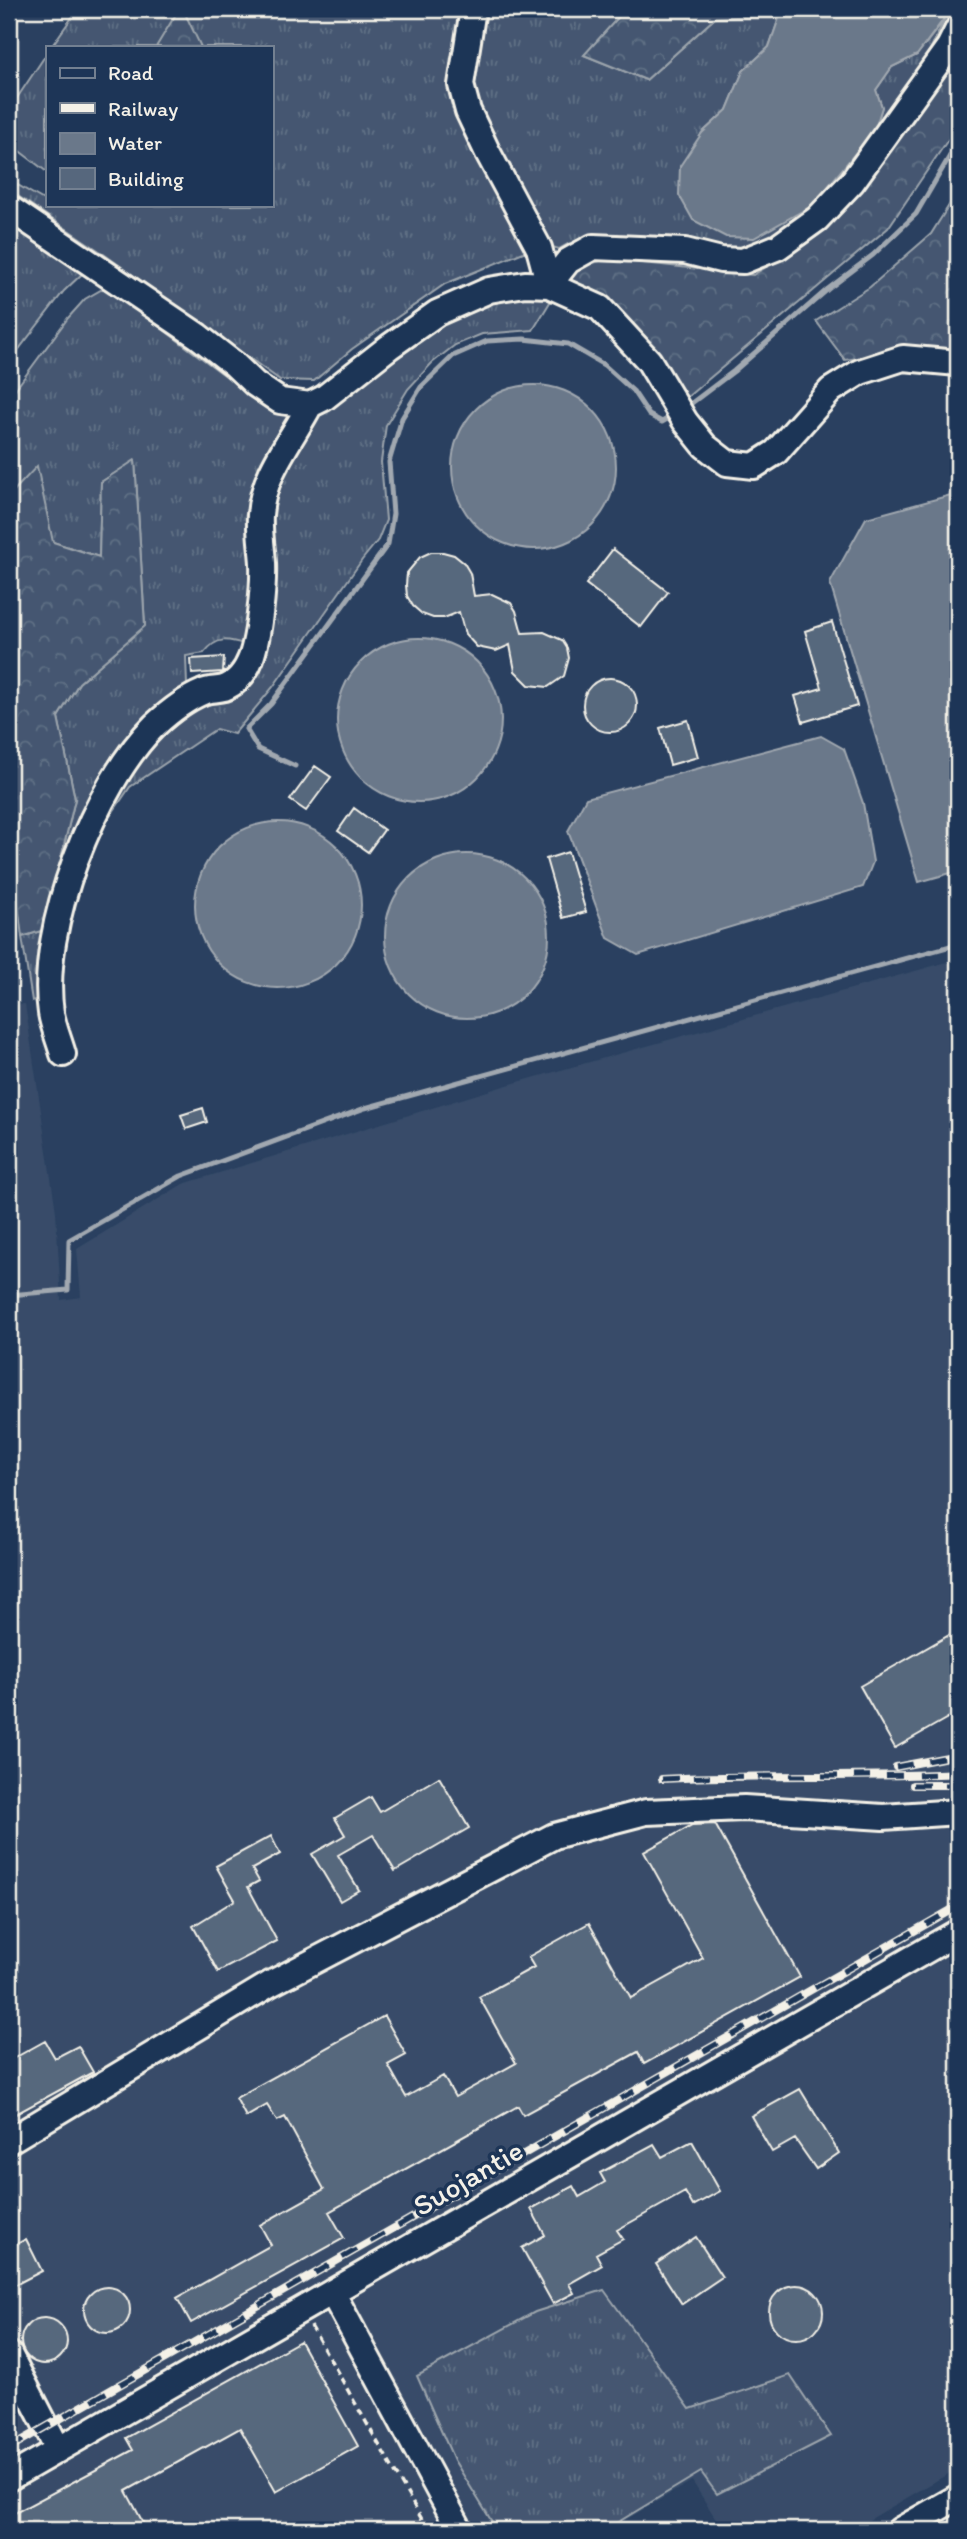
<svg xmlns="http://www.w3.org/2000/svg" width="967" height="2539" font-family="Itim,sans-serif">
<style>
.built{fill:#374c69}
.grass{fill:url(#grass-tufts);stroke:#9ca4ac;stroke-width:2}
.forest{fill:url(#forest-crowns);stroke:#9ca4ac;stroke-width:2}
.water{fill:#6a788a;stroke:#a1a8b0;stroke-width:2}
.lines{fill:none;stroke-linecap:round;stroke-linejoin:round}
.stream{stroke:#a1a8b0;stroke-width:5}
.building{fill:#56677d;stroke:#f4f1e8;stroke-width:2}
.minor-casing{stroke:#f4f1e8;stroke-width:30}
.path{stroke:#f4f1e8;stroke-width:3.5;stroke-dasharray:7 5;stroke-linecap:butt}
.minor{stroke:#1d3557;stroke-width:24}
.rail-casing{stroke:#f4f1e8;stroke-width:8}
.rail{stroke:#1d3557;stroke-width:5;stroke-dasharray:16;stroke-linecap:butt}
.labels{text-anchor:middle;stroke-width:7;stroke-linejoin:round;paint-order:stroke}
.street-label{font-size:30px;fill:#f4f1e8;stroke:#1d3557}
</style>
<defs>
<pattern id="grass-tufts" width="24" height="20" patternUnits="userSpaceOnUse" patternTransform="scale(1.75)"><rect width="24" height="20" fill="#445771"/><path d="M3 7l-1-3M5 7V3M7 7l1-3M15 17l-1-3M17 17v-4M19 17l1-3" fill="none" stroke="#607085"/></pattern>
<pattern id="forest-crowns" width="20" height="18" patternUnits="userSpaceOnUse" patternTransform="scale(1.75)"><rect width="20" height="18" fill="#445771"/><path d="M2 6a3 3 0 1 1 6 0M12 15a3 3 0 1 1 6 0" fill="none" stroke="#607085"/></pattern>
</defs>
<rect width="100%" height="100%" fill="#2a4060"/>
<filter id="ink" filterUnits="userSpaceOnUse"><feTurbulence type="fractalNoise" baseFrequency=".0143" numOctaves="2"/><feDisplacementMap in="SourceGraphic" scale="14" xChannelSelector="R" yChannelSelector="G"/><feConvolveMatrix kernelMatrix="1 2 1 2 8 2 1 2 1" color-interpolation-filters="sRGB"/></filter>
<g filter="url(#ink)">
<path class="built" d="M958,959v1509l-106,62h-129l-31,-49 -84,49h-599v-1524l16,-2 31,208 5,88 20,-3 -4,-48 106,-65 321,-98z"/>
<path class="grass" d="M78,9h384l-10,86 23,60 56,94 -86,35 -93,65 -38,32 -34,-1 -182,-130 -89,-60v-10l38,22v3l7,1 217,-1v-158h-220z
M480,9h146l-42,46 62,25 69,-62 65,-3 -11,32 -26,24 -16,39 -25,23 145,29 28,-33 7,-22 -6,-17 16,-23 25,-12 28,-36c-12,24 -23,49 -37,71 -32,48 -87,130 -140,152 -32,13 -68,5 -100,1 -39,-4 -75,-16 -109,6l-10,-3 -69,-123 -8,-44z
M47,53v119l-38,-29v-33z
M9,220l75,52 -20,19 -55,71z
M106,287l168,125 17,5 -38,158 -6,70c-19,-6 -30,-9 -43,8l-18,3 1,30 -82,96 -60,215 -13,4 -10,-64 22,-7 31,-131 -17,-82 21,-34 66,-58 -10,-164 -34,21 -2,75 -46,-15 -44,-46v-98l59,-80 17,-19z
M555,294l-22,36 -51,4 -27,11 -23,18 -24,26 -22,36 -5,37 5,58 -8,20 -16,20 -89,127 -39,47 -18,-5 -86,58 -43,63 49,-89 45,-48 57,-22 27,-175 43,-98 95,-73 83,-46z
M604,2290l86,119 100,-34 41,61 -114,58 -16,-22 -96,58h-108l-43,-70 -37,-84 118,-64z"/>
<path class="forest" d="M179,9h4l18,38h-45z
M626,9h154v6l-65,3 -69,62 -62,-25z
M958,40v85l-70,103 -202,170c-31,-46 -66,-100 -121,-120l10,-10 32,-9 146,16 59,-36 64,-73z
M958,191v160l-50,-1 -63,10 -29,-39 54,-34 61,-53z
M135,460l10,166 -66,57 -21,34 17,82 -31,131 -22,7 -13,-105v-336l28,-30 16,76 46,15 2,-75z"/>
<path class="water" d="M780,9h171l-34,46 -25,12 -16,23 6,17 -7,22 -62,76 -59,33 -28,-1 -33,-17 -14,-25 1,-29 22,-33 25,-23 16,-39 26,-24 11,-32z
M452 467a82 82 0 1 1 164 0a82 82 0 1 1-164 0Z
M958,493v378l-39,11 -89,-299 36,-65z
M337 720a82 82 0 1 1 164 0a82 82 0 1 1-164 0Z
M821,736l23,13 19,54 10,59 -10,25 -225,68 -30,-17 -40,-107 18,-33z
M195 905a83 83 0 1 1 166 0a83 83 0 1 1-166 0Z
M385 936a82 82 0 1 1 164 0a82 82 0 1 1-164 0Z"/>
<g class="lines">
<path class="stream" d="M685,408l49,-37 94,-82 45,-34 43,-41 42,-72
M295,766l-37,-17 -12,-20 25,-25 117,-160 5,-30 -4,-52 13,-44 19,-31 32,-31 34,-15 37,-2 44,5 36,21 29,26 16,24 13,7 12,-7
M9,1295l59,-5 1,-50 112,-64 184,-68 593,-164"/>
</g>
<path class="building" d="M613,549l55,43 -27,35 -55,-43z
M431,552h12l11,3 10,8 6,10 4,23 18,-2 19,9 5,8 6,22 22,-1 18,8 5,8 2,10 -5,18 -16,11 -19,-2 -14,-14 -5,-26 -14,6 -19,-4 -12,-13 -6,-22 -15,6h-11l-11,-4 -9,-8 -6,-10 -1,-11 1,-12 13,-16z
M832,622l25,84 -54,16 -8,-26 27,-8 -17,-57z
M224,657l-1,15 -31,2 -1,-15z
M583 705a27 27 0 1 1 54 0a27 27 0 1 1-54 0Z
M688,720l10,37 -28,8 -10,-37z
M315,766l16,11 -25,34 -16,-11z
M354,808l30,22 -16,22 -30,-21z
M568,852l18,60 -23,6 -17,-59z
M203,1108l4,14 -21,7 -5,-14z
M958,1630v82l-63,36 -35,-62z
M439,1777l30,51 -74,43 -22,-36 -35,20 21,35 -19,11 -28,-47 33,-19 -10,-17 36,-21 9,15z
M715,1824l85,153 -156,87 -6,-12 -115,63 -5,-9 -189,106 15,26 -153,85 -14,-25 94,-53 -11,-20 64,-36 -39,-72 -8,4 -10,-16 -21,12 -10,-19 148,-82 22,39 -18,10 18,32 37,-21 12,21 61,-34 -37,-66 55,-30 -6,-10 61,-34 42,75 72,-40 -59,-106 48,-27z
M271,1836l9,18 -28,15 7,12 -11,6 29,54 -59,31 -25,-46 42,-26 -19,-34z
M45,2041l10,17 23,-12 15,26 -77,42 -7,-13v-40z
M800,2089l39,64 -23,16 -21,-30 -23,13 -21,-36z
M692,2141l28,50 -27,15 -8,-14 -68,38 6,9 -27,15 6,11 -33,19 5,9 -21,11 -31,-56 23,-13 -14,-26 42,-23 6,11 26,-15 -5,-9 54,-29 8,13z
M696,2237l26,40 -40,27 -26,-40z
M26,2239l16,32 -33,17v-40z
M769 2312a27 27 0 1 1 54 0a27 27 0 1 1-54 0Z
M84 2310a23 23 0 1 1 46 0a23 23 0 1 1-46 0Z
M21 2341a23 23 0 1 1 46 0a23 23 0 1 1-46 0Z
M300,2341l58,105 -82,46 -36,-64 -114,63 21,39h-138v-14l124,-66 -7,-12z"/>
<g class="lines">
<g class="minor-casing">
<path id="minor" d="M473,9l-12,76 7,26 19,40 52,97 10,37
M9,208l189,128 36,28 21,20 25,17 30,4 14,-7 65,-51 48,-34 52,-23 36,-6 24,1 51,23 49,53 36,60 20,25 22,17 27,3 22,-14 55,-62 29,-18 43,-14 55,5
M549,285l19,-24 25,-14 92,4 36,9 22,1 35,-14 39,-28 35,-37 97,-135 9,-18
M63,1054c-4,-14 -10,-28 -12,-41 -13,-84 44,-229 104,-288 13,-12 31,-26 48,-33 6,-3 14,-2 21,-4 13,-5 22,-17 27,-30 8,-22 13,-72 12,-95 -1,-16 -4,-32 -3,-48 3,-42 31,-74 50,-110
M9,2141l261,-157 284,-148 92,-24 98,-4 139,9 75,-5
M332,2292l128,238
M9,2354l49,95
M9,2478l949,-546
M900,2530l58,-33"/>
</g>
<path class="path" d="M311,2326l117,204"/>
<use href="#minor" class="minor"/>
<g class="rail-casing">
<path id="rail" d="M9,12l2,-3
M896,1767l62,-12
M662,1779c99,-6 198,0 296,-6
M913,1785h45
M9,2448l949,-542"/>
</g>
<use href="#rail" class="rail"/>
</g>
</g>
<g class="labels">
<g class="street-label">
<text transform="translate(468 2178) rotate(-30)" y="10">Suojantie</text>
</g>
</g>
<rect width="967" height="2539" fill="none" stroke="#1d3557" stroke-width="35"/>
<rect x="18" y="18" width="932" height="2504" fill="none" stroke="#f4f1e8" stroke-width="2.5" filter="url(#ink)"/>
<rect x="46" y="46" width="228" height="161" fill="#1d3557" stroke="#738091" stroke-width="2"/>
<rect x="60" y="68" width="35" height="10" fill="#1d3557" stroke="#738091" stroke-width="2"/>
<text x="108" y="80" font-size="21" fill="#f4f1e8">Road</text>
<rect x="60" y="103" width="35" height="10" fill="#f4f1e8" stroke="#738091" stroke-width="2"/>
<text x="108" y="116" font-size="21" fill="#f4f1e8">Railway</text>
<rect x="60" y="133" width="35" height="21" fill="#6a788a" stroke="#738091" stroke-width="2"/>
<text x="108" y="150" font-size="21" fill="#f4f1e8">Water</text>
<rect x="60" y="168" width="35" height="21" fill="#56677d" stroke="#738091" stroke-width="2"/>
<text x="108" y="186" font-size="21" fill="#f4f1e8">Building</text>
</svg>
